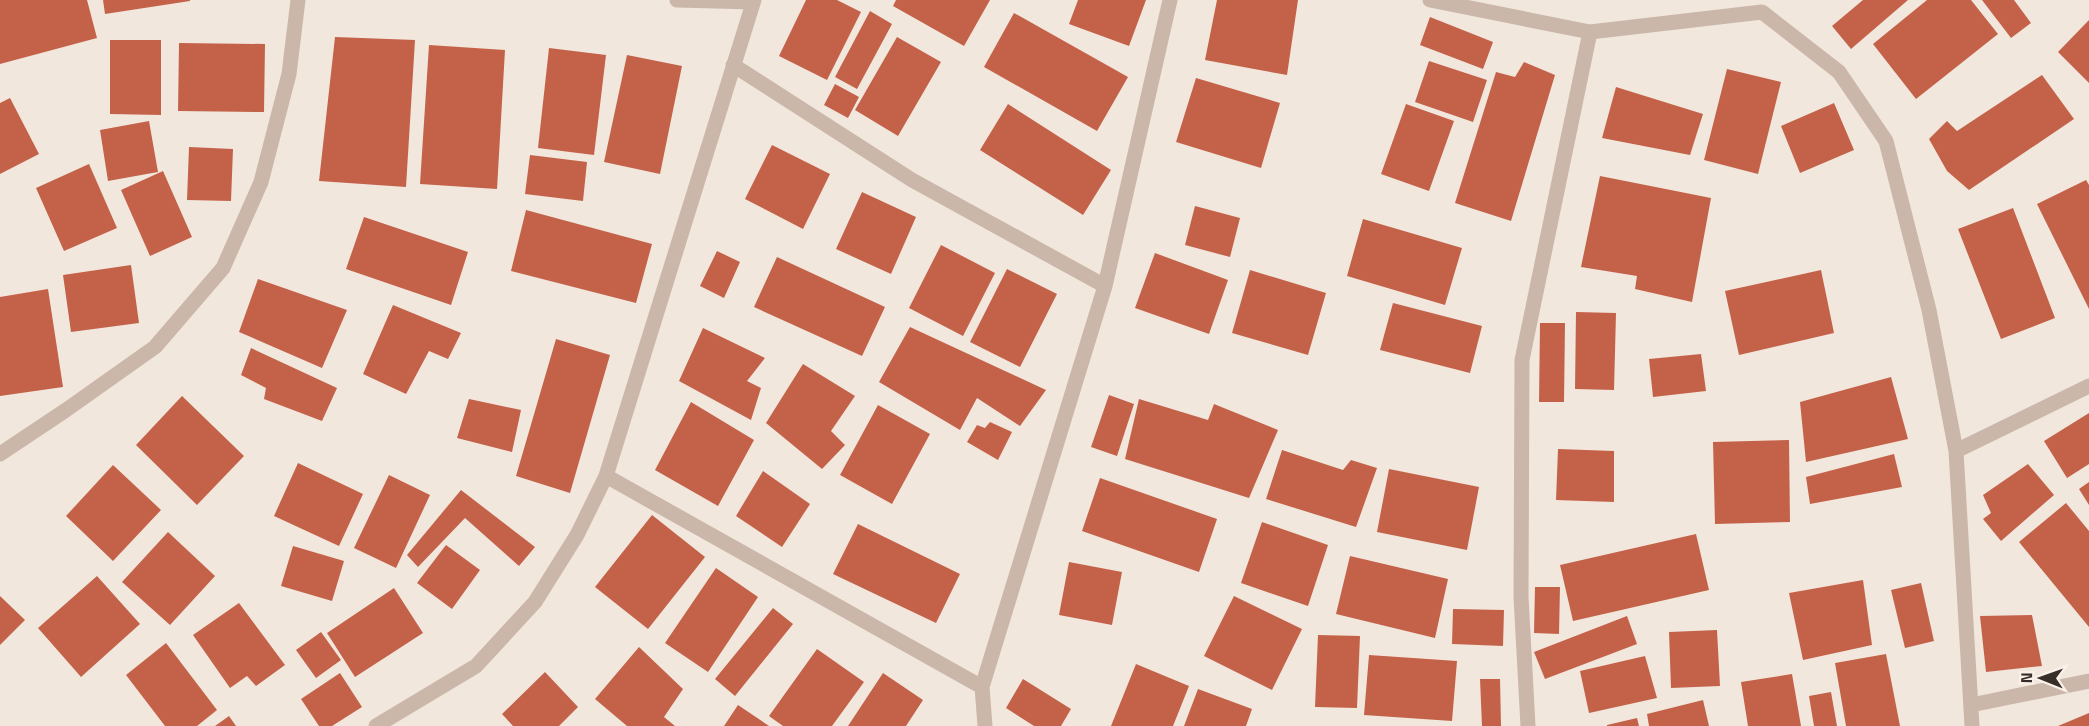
<svg xmlns="http://www.w3.org/2000/svg" width="2089" height="726" font-family="'Titillium Web',sans-serif">
<style>
.building{fill:#c46249}
.lines{fill:none;stroke-linecap:round;stroke-linejoin:round}
.minor{stroke:#cab7a9;stroke-width:15}
</style>
<rect width="100%" height="100%" fill="#f2e7dd"/>
<path class="building" d="M0,0h87l10,38 -97,26z
M103,0h87v1l-85,13z
M806,0h31l24,12 -34,68 -48,-24z
M896,0h94l-26,46 -71,-40z
M1078,0h68l-17,46 -60,-22z
M1217,0h81l-11,75 -82,-15z
M1863,0h45l-57,49 -19,-23z
M1927,0h44l27,34 -82,65 -43,-55z
M1982,0h32l17,23 -20,15z
M870,11l22,13 -35,65 -22,-12z
M1014,13l114,64 -31,54 -113,-64z
M1430,17l63,25 -10,27 -63,-24z
M2089,20v63l-31,-31z
M335,37l80,3 -9,147 -87,-6z
M897,37l44,25 -43,74 -43,-26z
M110,40h51v75l-51,-1z
M179,43l86,1 -1,68 -86,-1z
M429,45l76,5 -8,139 -77,-5z
M549,48l57,7 -12,100 -56,-7z
M627,55l55,11 -22,108 -56,-12z
M1429,61l58,19 -14,42 -58,-20z
M1524,62l31,13 -44,146 -56,-18 41,-131 19,5z
M1727,69l54,13 -23,92 -54,-14z
M2042,75l32,44 -105,71 -22,-19 -18,-32 18,-18 10,10z
M1196,78l84,25 -19,65 -85,-26z
M835,84l24,13 -11,21 -24,-13z
M1616,87l87,27 -13,41 -88,-17z
M10,98l29,56 -39,20v-71z
M1834,103l20,47 -54,23 -19,-47z
M1008,104l103,66 -28,45 -103,-65z
M1406,104l48,17 -25,70 -48,-17z
M149,121l9,51 -50,9 -8,-51z
M772,145l58,29 -27,55 -58,-30z
M189,147l44,2 -2,52 -44,-1z
M530,155l57,7 -4,39 -58,-7z
M89,164l28,64 -53,23 -28,-63z
M163,171l29,66 -42,19 -29,-66z
M1600,176l111,22 -19,104 -57,-13 2,-13 -56,-9z
M2086,180l3,5v124l-52,-105z
M862,192l54,25 -25,57 -55,-25z
M1195,206l45,12 -10,39 -45,-12z
M2013,208l42,110 -54,21 -43,-110z
M526,210l126,34 -16,59 -125,-32z
M364,217l104,35 -17,53 -105,-36z
M1363,219l99,29 -17,57 -98,-29z
M941,245l54,28 -32,63 -54,-28z
M717,251l23,11 -16,36 -24,-12z
M1155,253l73,27 -19,54 -74,-26z
M777,257l108,50 -23,49 -108,-49z
M131,265l8,58 -68,9 -8,-57z
M1007,269l50,25 -37,73 -50,-25z
M1250,270l76,23 -18,62 -76,-22z
M1821,270l13,63 -95,22 -14,-64z
M258,279l89,31 -25,58 -83,-36z
M48,289l15,98 -63,9v-99z
M1393,303l89,23 -12,47 -90,-23z
M393,305l68,28 -13,26 -19,-8 -23,43 -43,-20z
M1576,312l40,1 -2,77 -39,-1z
M1540,323h25l-1,79h-25z
M910,327l136,63 -26,36 -43,-28 -17,32 -81,-48z
M703,328l62,30 -18,23 14,7 -10,32 -72,-39z
M556,339l54,16 -40,138 -54,-17z
M251,348l86,40 -15,33 -58,-22 2,-11 -25,-13z
M1701,354l5,37 -53,6 -4,-38z
M803,364l52,32 -24,35 14,14 -23,24 -56,-46z
M1891,377l17,62 -102,23 -6,-60z
M1109,395l25,9 -17,52 -26,-9z
M182,396l62,60 -47,49 -61,-60z
M469,399l52,11 -9,42 -55,-14z
M1139,399l69,21 6,-16 64,26 -29,68 -124,-39z
M691,402l63,38 -36,66 -63,-36z
M878,405l52,29 -38,70 -52,-29z
M2089,413v51l-22,14 -23,-37z
M990,422l22,10 -14,28 -31,-18 10,-17 8,3z
M1789,440l1,82 -75,2 -2,-82z
M1558,449l56,2v51l-58,-2z
M1282,450l61,20 8,-10 26,8 -21,59 -90,-28z
M1894,454l8,33 -92,17 -4,-27z
M298,463l65,31 -24,52 -65,-30z
M2028,464l26,31 -53,46 -18,-22 8,-6 -8,-18z
M113,465l48,45 -48,51 -47,-45z
M1389,469l90,18 -12,63 -90,-18z
M763,471l47,33 -28,43 -46,-31z
M389,475l41,20 -34,73 -42,-20z
M1100,478l117,41 -18,53 -117,-41z
M2089,482v23l-10,-16z
M461,490l74,57 -16,19 -54,-48 -47,49 -11,-12z
M2066,503l23,28v96l-70,-85z
M652,515l53,42 -57,72 -53,-42z
M1262,522l66,23 -20,61 -67,-23z
M858,524l102,50 -24,49 -103,-49z
M168,532l47,44 -45,49 -48,-43z
M1696,534l13,56 -136,31 -13,-56z
M446,545l34,25 -28,39 -35,-26z
M293,546l51,15 -12,40 -51,-15z
M1350,556l98,23 -13,59 -99,-24z
M1069,562l53,10 -10,53 -53,-10z
M716,568l42,29 -50,75 -43,-29z
M97,576l43,48 -59,53 -43,-49z
M1863,580l9,65 -69,15 -14,-67z
M1921,583l13,58 -29,7 -14,-58z
M1535,587h25l-1,47 -25,-1z
M394,588l29,45 -68,44 -28,-44z
M0,596l25,24 -25,25z
M1234,596l68,33 -30,61 -68,-34z
M239,603l46,62 -29,21 -9,-10 -17,12 -37,-53z
M773,608l20,16 -58,72 -20,-17z
M1453,609l51,1 -1,36 -51,-2z
M2032,615l10,51 -56,6 -6,-56z
M1627,616l10,28 -92,35 -11,-27z
M1717,630l3,56 -49,2 -2,-56z
M321,632l20,28 -25,18 -20,-28z
M1318,635l42,1 -3,72 -42,-1z
M166,643l51,67 -20,16h-32l-39,-51z
M639,647l44,42 -19,28 11,9h-48l-32,-27z
M817,649l47,33 -32,44h-49l-14,-10z
M1886,654l14,72h-54l-11,-63z
M1369,655l88,6 -5,60 -88,-6z
M1645,656l12,42 -68,15 -9,-42z
M1136,664l53,22 -16,40h-62z
M545,672l33,35 -19,19h-46l-11,-12z
M340,673l22,34 -30,19h-13l-18,-27z
M883,673l40,27 -17,26h-58z
M1792,674l9,52h-53l-7,-44z
M1023,679l48,30 -10,17h-27l-28,-18z
M1480,679h20l1,47h-19z
M1198,689l54,20 -6,17h-62z
M1831,692l6,34h-23l-5,-30z
M1703,700l6,26h-60l-2,-12z
M738,705l31,21h-45z
M2089,713v13h-31z
M229,716l7,10h-21z
M1637,718l2,8h-32v-1z"/>
<g class="lines">
<path class="minor" d="M677,0l76,2
M1430,0l160,32 172,-20 77,60 47,69 43,169 27,141 16,275
M733,65l179,115 193,106
M1956,451l133,-65
M0,454l66,-44 89,-63 68,-79 38,-86 28,-108 9,-74
M606,476l376,211
M1971,705l118,-24
M376,726l100,-60 59,-64 42,-67 29,-59 148,-476
M985,726l-3,-39 123,-401 65,-286
M1528,726l-7,-129 1,-237 68,-328"/>
</g>
<g transform="translate(2041 678) rotate(271)" stroke="#faf2ea" stroke-width="4.5" paint-order="stroke">
<path d="M0-4.5L10 22L0 15L-10 22Z" fill="#372d29"/>
<text y="-9" font-size="16" font-weight="bold" text-anchor="middle" fill="#372d29">N</text>
</g>
</svg>
